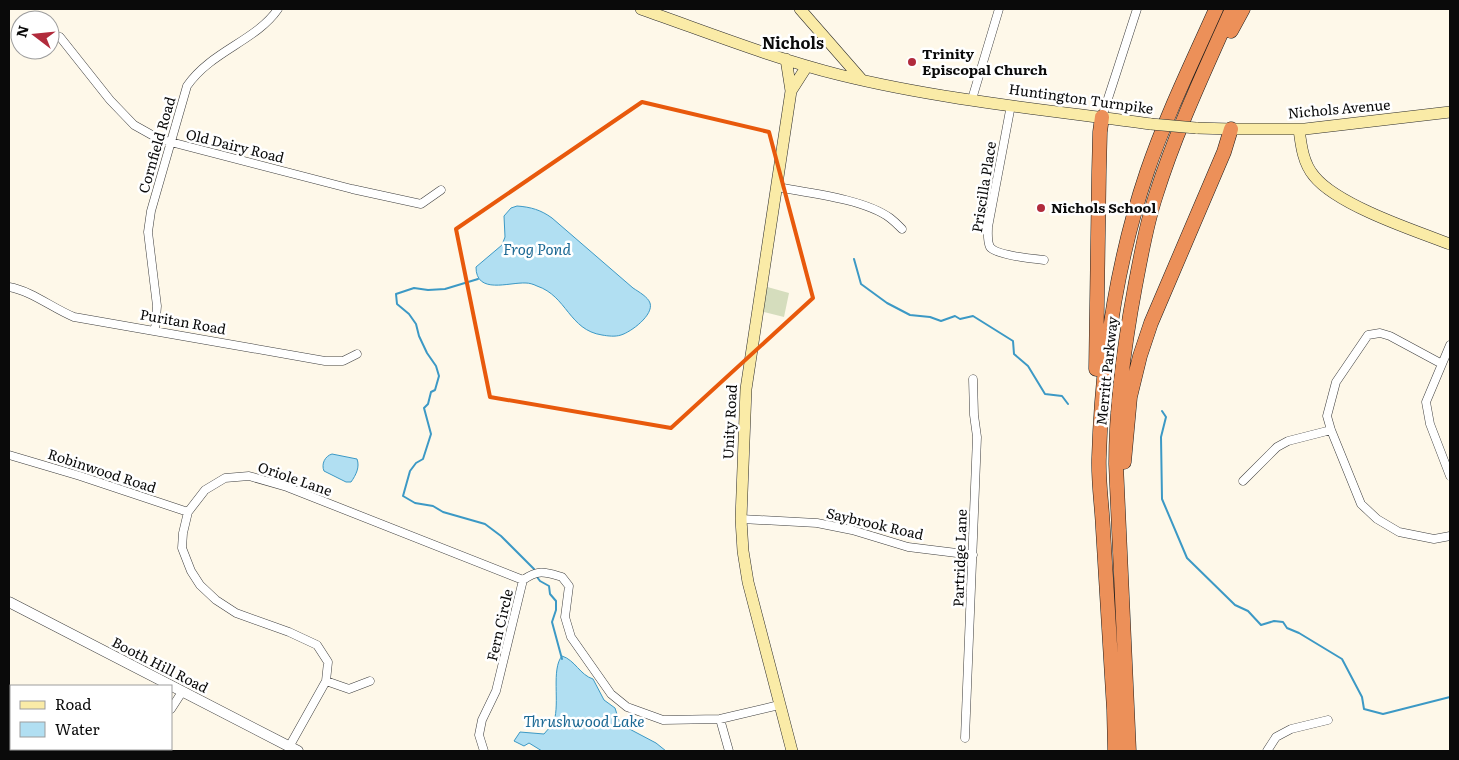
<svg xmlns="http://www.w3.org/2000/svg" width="1459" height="760" font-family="Literata,serif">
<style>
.cemetery{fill:#d5ddbd}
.water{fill:#b1dff2;stroke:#3c99c5}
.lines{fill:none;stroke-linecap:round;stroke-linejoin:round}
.stream{stroke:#3c99c5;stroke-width:2}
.minor-casing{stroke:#3d3d3d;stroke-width:9}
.tertiary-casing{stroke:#3d3d3d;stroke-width:11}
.secondary-casing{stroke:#2c2c2c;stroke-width:12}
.motorway-casing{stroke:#1b1b1b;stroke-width:15}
.minor{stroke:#fff;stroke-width:8}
.tertiary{stroke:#fff;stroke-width:10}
.secondary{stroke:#faeba7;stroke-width:11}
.motorway{stroke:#ec9059;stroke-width:14}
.secondary-bridge-casing{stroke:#2c2c2c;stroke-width:12;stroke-linecap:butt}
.secondary-bridge{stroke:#faeba7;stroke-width:11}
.marked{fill:none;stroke:#e8590c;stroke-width:4;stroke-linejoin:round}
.poi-dot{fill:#b12b3c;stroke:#fff;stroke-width:2}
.labels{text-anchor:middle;stroke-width:5;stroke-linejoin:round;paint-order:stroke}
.poi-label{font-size:14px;font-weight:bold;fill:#0a0a0a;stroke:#fff;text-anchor:start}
.street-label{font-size:14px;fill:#0a0a0a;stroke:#fff}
.water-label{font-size:15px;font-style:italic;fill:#1c6994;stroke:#fff}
.quarter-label{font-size:16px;font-weight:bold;fill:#0a0a0a;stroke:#fff}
</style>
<rect width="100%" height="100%" fill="#fef8e9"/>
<path class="cemetery" d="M760,285l29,8 -5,24 -28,-7z"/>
<path class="water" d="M517,206c14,1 24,4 35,12l81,70c6,4 15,9 17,15 4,12 -19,29 -29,32 -6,2 -13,1 -19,0 -33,-5 -35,-39 -65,-49 -4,-2 -8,-3 -11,-3 -17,-1 -50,12 -50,-16l26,-22 3,-8 -1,-21 7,-8z
M332,454l25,5c3,8 -1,16 -6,23h-5l-22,-11c-3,-7 1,-15 8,-17z
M562,656c13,4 18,19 31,23l11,21 11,8 5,16 36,19 10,8h-124l-13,-8 -5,3 -10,-5 6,-9 24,2c3,-4 8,-8 10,-13 6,-18 -3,-52 8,-65z"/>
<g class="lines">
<path class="stream" d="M854,259l7,25 26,19 23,12 20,2 11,4 14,-5 5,3 13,-3 40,25 1,13 14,12 17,28 17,2 6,8
M478,279l-33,10 -17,1 -14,-2 -18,6 1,10 12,10 7,10 3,12 8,17 9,13 3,10 -4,14 -4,2 -3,12 -4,4 7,26 -8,25 -7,4 -6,8 -7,25 12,7 18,3 10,6 42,12 16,12 33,33
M1162,411l4,6 -5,20 1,62 25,59 48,47 13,6 13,14 13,-4 9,1 4,6 12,5 43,26 20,38 2,12 19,5 67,-17
M537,577l3,4 9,5 1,8 6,7v9l-4,12 10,37"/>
<g class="minor-casing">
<path id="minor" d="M60,37l50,63 24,25 25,14 193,50 69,15 20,-14
M972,99l27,-90
M1011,105l-23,122c0,7 -1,14 2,20 6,8 44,12 54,13
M1102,117l35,-108
M777,187c32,6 87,12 113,31 4,3 8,7 12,11
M9,287c23,4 43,21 65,30l251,44h18l14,-7
M155,330l2,-24 -9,-74 3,-21 36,-125c24,-35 69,-45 91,-77
M1450,345l-24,57 4,22 20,52
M1442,364l-52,-28 -10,-3 -12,2 -32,47 -9,34 4,14 30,74 16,15 22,13 35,7 16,-3
M9,455l71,21 108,36
M1243,481l34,-34 11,-6 43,-11
M741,519l76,4 35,7 56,17 65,8
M326,681l23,8 21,-8
M171,709l11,-17
M720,719l9,32
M965,738l12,-301 -3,-22 -1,-36
M289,747l37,-66 2,-19 -11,-17 -28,-13 -53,-19 -20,-13 -16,-15 -9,-14 -9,-23 1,-15 5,-21 17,-22 20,-12 24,-2 38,11 236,93
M96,751l2,-2
M484,751l-5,-16 3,-15 14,-29 27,-111c16,-11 22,-8 39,-3l7,9 -4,31 6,20 40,57 16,13 36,13 57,-1 59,-14
M1267,751l9,-14 15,-8 37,-9"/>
</g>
<g class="tertiary-casing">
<path id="tertiary" d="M9,602l289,149"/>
</g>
<g class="secondary-casing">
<path id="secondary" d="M641,9c66,23 131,49 199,66 101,25 208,35 311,49
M800,9l62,71
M786,59l5,32 -45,298 -5,130 2,32 5,31 44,169
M791,91l16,-25
M1196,128l35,1h74l145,-17
M1299,129c2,16 4,34 15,47 23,29 101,55 136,68"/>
</g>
<g class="motorway-casing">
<path id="motorway" d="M1231,31l12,-22
M1096,369l3,-198 1,-39 2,-15
M1124,462l6,-65 10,-41 11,-33 73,-171 7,-23
M1115,751l-1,-41c-4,-60 -7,-121 -11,-181 -1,-24 -5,-48 -4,-72 3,-96 17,-193 48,-285 19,-56 45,-109 69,-163
M1129,751l-13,-287c0,-59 8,-118 19,-177 6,-31 11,-62 21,-92 20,-64 49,-125 76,-186"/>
</g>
<use href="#minor" class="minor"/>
<use href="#tertiary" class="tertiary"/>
<use href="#secondary" class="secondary"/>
<use href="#motorway" class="motorway"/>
<g class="secondary-bridge-casing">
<path id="secondary-bridge" d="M1151,124l45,4"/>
</g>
<use href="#secondary-bridge" class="secondary-bridge"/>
</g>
<path class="marked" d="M642,102l127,30 44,166 -142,130 -181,-31 -34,-168z"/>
<g class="poi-dot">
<circle cx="912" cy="62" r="5"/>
<circle cx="1041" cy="208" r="5"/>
</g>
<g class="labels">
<g class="poi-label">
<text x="922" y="59">Trinity<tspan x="922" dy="16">Episcopal Church</tspan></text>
<text x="1051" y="213">Nichols School</text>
</g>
<g class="street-label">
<text transform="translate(1081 99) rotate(8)" y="5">Huntington Turnpike</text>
<text transform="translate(1339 109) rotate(-5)" y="5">Nichols Avenue</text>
<text transform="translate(157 145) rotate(-74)" y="5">Cornfield Road</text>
<text transform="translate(235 146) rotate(14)" y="5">Old Dairy Road</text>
<text transform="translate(984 187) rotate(-81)" y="5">Priscilla Place</text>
<text transform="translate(183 322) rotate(10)" y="5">Puritan Road</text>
<text transform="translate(1107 371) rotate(-84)" y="5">Merritt Parkway</text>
<text transform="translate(730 422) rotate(-87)" y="5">Unity Road</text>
<text transform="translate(102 471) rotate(18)" y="5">Robinwood Road</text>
<text transform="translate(295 479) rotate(19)" y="5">Oriole Lane</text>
<text transform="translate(875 524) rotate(13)" y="5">Saybrook Road</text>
<text transform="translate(960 558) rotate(-88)" y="5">Partridge Lane</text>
<text transform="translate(500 625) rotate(-77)" y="5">Fern Circle</text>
<text transform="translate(160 665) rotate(27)" y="5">Booth Hill Road</text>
</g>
<g class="water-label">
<text x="537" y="255">Frog Pond</text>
<text x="584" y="727">Thrushwood Lake</text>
</g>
<g class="quarter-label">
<text x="793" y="49">Nichols</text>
</g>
</g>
<rect width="1459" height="760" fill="none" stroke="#0a0a0a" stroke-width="20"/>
<rect x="10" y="685" width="162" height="65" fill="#ffffff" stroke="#9d9d9d"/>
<rect x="20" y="701" width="25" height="8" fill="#faeba7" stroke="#9d9d9d"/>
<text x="55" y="710" font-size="15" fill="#0a0a0a">Road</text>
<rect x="20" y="722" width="25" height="15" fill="#b1dff2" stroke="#9d9d9d"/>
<text x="55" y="735" font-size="15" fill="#0a0a0a">Water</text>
<g transform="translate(35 35) rotate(286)"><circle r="24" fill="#ffffff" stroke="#9d9d9d"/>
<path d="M0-4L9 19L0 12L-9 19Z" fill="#b12b3c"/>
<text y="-8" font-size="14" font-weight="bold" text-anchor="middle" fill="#0a0a0a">N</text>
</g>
</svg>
